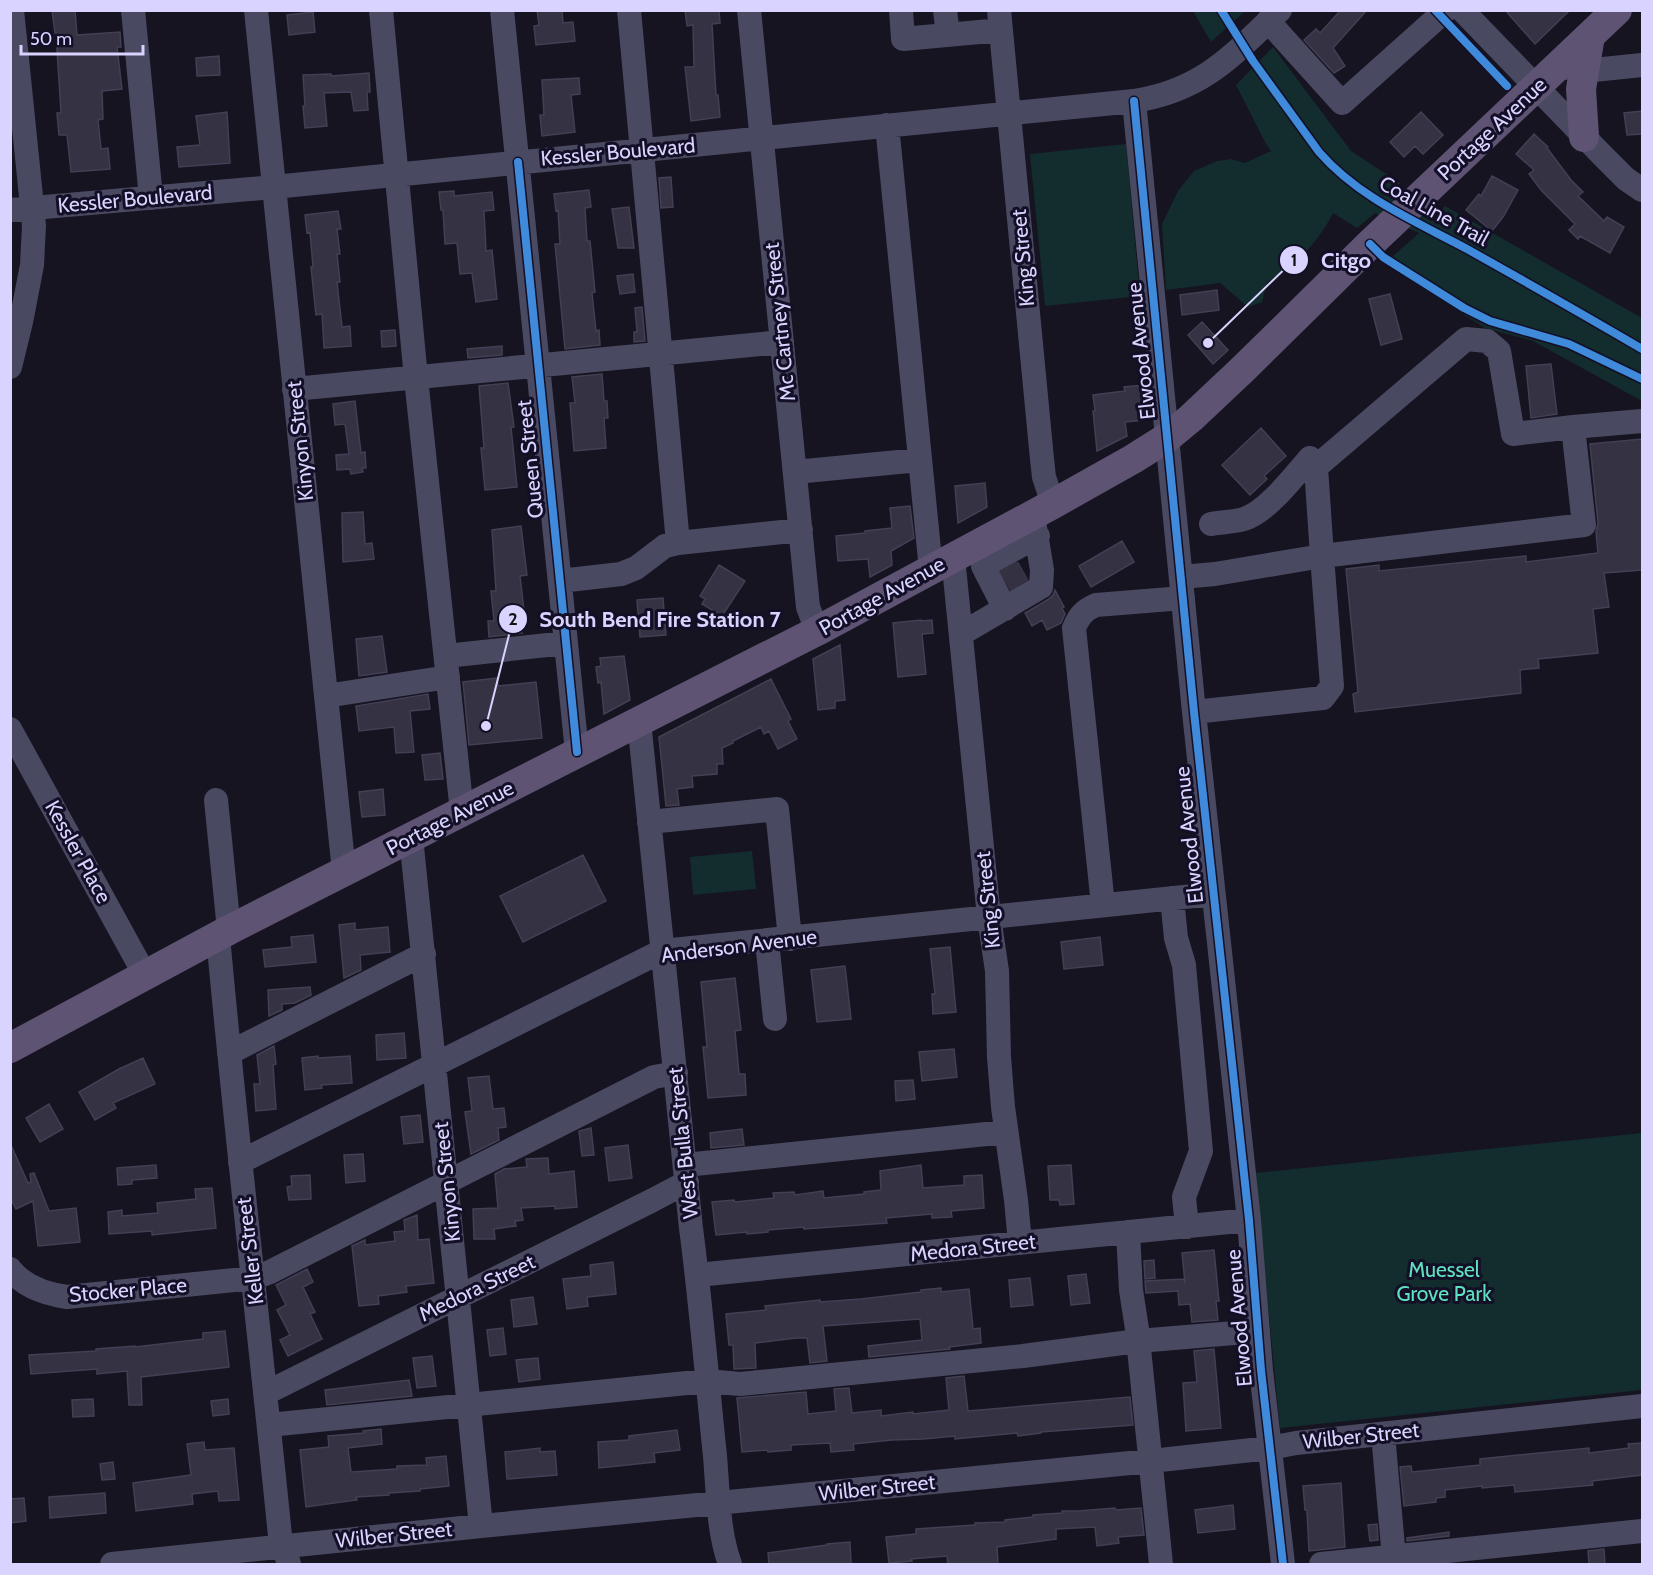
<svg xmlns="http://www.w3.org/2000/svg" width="1653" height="1575" font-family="Cabin,sans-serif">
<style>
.green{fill:#132c2d}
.building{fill:#343243;stroke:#433f54;stroke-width:1.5}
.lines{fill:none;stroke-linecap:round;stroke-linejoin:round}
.minor-tunnel{stroke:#333142;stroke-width:24;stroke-dasharray:24 12;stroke-linecap:butt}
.minor{stroke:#4a4962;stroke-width:24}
.major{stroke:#5e5373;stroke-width:30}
.cycleway-casing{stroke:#130f26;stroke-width:11}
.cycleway{stroke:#408adc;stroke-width:8}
.labels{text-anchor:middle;stroke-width:6;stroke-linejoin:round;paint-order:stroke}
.street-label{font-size:21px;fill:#d9d4ff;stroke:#130f26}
.park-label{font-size:21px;fill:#5fe0c0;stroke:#130f26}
.leader{fill:none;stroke:#d9d4ff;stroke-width:2}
.callout-dot{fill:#d9d4ff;stroke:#130f26;stroke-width:2}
.mark-label{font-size:18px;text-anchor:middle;font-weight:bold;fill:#111}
.callout-label{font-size:22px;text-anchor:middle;font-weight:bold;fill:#d9d4ff;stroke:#130f26;stroke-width:6;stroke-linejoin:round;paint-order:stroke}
</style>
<rect width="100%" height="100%" fill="#161421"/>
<path class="green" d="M1193,11h52l-34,31z
M1273,47l78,104 49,32 -11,14 45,20 11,-11 197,112v83l-109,-60 -48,-13 -101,-64 35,-31 -44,-20 -18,15 -24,-15c-15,30 -37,52 -66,69l-5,20 -14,5 -28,-24 -54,7 -4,-66 16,-33 16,-20 23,-10 14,-2 14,4 26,-12 -5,-7 -30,-59z
M1126,144l14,152 -95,10 -15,-152z
M752,851l4,38 -63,6 -3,-38z
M1642,1133v257l-362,38 -25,-255z"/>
<path class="building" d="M52,10h23l2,25 43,-3 1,15h-4l5,42 -20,2 1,28 -5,1 3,29 7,-1 2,21 -39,3 -4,-37h-8l-2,-22h4l-5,-80h-1z
M537,10h25l1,13 10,-1 2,19 -39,4 -2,-19 5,-1z
M685,10h34l1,13 -8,1 4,71h2l2,22 -29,4 -6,-54h9l-1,-42 -6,1z
M1341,10h26l-34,38 12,18 -11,7 -30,-33 12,-11 4,4z
M1505,10h65l-35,34z
M313,12l2,20 -26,3 -2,-20z
M219,56l1,19 -23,1 -1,-18z
M369,73l1,19h-3l1,18 -14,1 -3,-19 -27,1 3,33 -22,2 -2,-22h2l-2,-31 28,-1v2z
M579,78l1,16 -9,1 4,37 -33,4 -2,-21h4l-2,-35z
M1642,111v23l-15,1 -3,-22z
M227,112l3,51 -51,4 -2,-20 23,-2 -4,-29z
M1421,112l22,23 -20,19 -8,-8 -11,11 -14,-15z
M1534,134l14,13 -1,1 24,32 12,12 -5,4 26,25 3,-4 17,10 -14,26 -30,-17 -2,3 -9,-9 6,-6 -34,-34 -12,-16 5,-4 -18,-16z
M1492,176l26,14 -15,27 -11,14 -26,-21 13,-16 2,2z
M671,177l2,30 -12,1 -2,-30z
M589,190l2,17 -6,1 2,33h3l5,51 -3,1 4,38 3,-1 1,15 -35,4 -10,-105h5l-2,-34 -2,1 -2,-17z
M454,191v5l38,-4 2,18 -10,1 2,40 6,-1 5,49 -21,3 -4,-29 -12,1 -3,-31 -12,1 -2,-34h-2l-2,-18z
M629,207l5,41h-16l-6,-39z
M338,211l3,18h-4l3,25h-3l3,28h-3l5,45 8,-1 1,20 -27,2 -2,-34 -6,1 -5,-48h2l-3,-35 -3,1 -2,-18z
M633,274l2,18 -15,2 -3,-18z
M1217,290l2,20 -37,5 -2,-20z
M1390,294l12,45 -21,6 -12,-46z
M642,307l3,34 -11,1v-10h3l-2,-24z
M1202,322l26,28 -15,14 -25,-29z
M395,330l1,16 -14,1 -1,-16z
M502,346v9l-34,3 -1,-9z
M1551,364l6,50 -26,4 -5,-52z
M602,374l2,27h3l1,17h-4l2,30 -32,3 -4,-48h5l-3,-26z
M508,383l6,44h-3l6,60 -32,3 -4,-42h3l-5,-62z
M1144,385l3,29h-2v6l-20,2 2,14 -30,15 -4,-40h2l-2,-16 32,-4 -1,-4z
M355,401l6,52 4,-1 1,16h-4l1,4 -12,2 -1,-5 -13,1 -1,-15 13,-1 -4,-30 -10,1 -2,-21z
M1261,428l25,28 -22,20 3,3 -17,16 -28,-30z
M1642,439v131l-38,3 5,34 -16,2 5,44 -60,6 1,9 -19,2 1,23 -166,19 -2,-18 5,-2 -12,-123 33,-4v6l147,-15v6l72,-9 -2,-21 2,-9 -8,-79z
M985,483l2,24 -29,16 -3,-37z
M910,506l4,32 -23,13 1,14 -22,12 -2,-18 -30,2 -2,-25 29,-3v-2l27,-3 -2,-20z
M363,512l2,32 7,-1 2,16 -31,3 -1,-49z
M521,526l6,49 -7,1 4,35 -4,1 2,21 -33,4 -1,-16h6l-3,-30h5l-4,-61z
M1122,541l12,21 -43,25 -12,-21z
M1018,563l9,16 -17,9 -8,-16z
M719,565l26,16 -23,35 -20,-12 3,-5 -5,-3z
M1055,590l9,17 -2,1 3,6 -4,9 -14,7 -5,-10 -10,6 -7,-13 24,-14 4,-4z
M663,598l3,37 -26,2 -3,-37z
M921,620v1l11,-1 1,13 -11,1 4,40 -28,3 -5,-54z
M382,636l5,36 -28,4 -3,-37z
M840,645l5,55 -10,1v7l-17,2 -5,-51z
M624,656l6,44 -26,14 -3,-32 -3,1 -2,-16 5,-1 -1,-8z
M497,678l1,8 38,-4 6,56 -73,7 -6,-63z
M771,679l20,40 -3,2 9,18 -19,10 -9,-18 -5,3 -3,-7 -28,14v2l-11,5 1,16h-6v10l-25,2 1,11 -16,2 2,16 -13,1 -7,-69z
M428,694l2,15 -20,2 4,41 -18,1 -2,-26 -35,4 -3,-25z
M440,753l3,26 -18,1 -3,-25z
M383,789l2,26 -23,2 -3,-25z
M583,855l23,46 -83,41 -23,-46z
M355,923v7l33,-3 2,25 -30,3 1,15 -17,8 -5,-53z
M313,935l3,27 -51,5 -2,-17 29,-3 -1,-10z
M1100,937l3,28 -39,4 -3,-27z
M950,947l6,65 -23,2 -1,-20h3l-5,-45z
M845,966l6,53 -34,3 -6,-52z
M735,978l6,52 -6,1 4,43h6l1,21 -38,3 -5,-51h4l-6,-65z
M310,987l1,8 -16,8 -13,1v6l-13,6 -1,-26z
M404,1033l2,25 -29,2 -1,-25z
M274,1046l2,18 -3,1 3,44 -20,2 -2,-27h6l-3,-29z
M954,1049l3,28 -35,4 -3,-29z
M318,1056v2l32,-2 2,27 -31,2 1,3 -17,2 -3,-32z
M143,1058l12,26 -42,19 3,5 -21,12 -16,-28 40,-23z
M489,1076l4,33 11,-1 2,19 -8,1 1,12 -28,14 -6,-42 7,-1 -4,-33z
M913,1080l2,19 -19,2 -1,-20z
M49,1104l14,25 -23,13 -14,-24z
M420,1115l3,27 -19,2 -3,-27z
M591,1128l3,27 -12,1 -3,-25z
M742,1129l2,16 -33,3 -1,-15z
M10,1143l18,40 3,-1 -1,-8 4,-1 15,38 27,-3 4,34 -42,4 -5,-45 -17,8 -6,-12z
M628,1145l4,33 -23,3 -4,-33z
M363,1154l2,27 -19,2 -2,-28z
M548,1158l1,16 25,-3 3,36 -22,2v-3l-34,2 2,12 -8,1 1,5 -22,3 1,10h-21l-1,-30 25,-1 -3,-34 9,-5 23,-2 -1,-8z
M156,1165l1,13 -25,2v4l-14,1 -1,-17z
M921,1165l2,23 41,-3v-9l18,-1 2,33 -33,3 1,6 -20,1v-4l-46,4 1,5 -83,6v-2l-36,3v2l-21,2v-2l-31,3 -4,-33 22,-2 1,2 39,-4 -1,-5 21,-1 1,3 28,-4 1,7 40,-4v-2l17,-2 -1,-19z
M1071,1165l3,39 -14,1 -1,-5h-9l-2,-34z
M310,1175l1,24 -22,1 -2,-13 5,-1 -1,-10z
M212,1188l4,40 -64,7v-4l-43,3 -1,-22 14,-2v6l36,-3 -1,-10 39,-4 -1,-10z
M417,1215l1,25 11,-1 5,44 -28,3 1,6 -29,4 1,8 -20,2 -7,-60 13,-6v5l30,-4 -1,-9 11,-1 -1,-11z
M1214,1250l5,51h-3l2,19 -26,2 -2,-18 -11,1 -1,-14 -32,2 -1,-12 39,-2 1,4 -3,-30z
M1154,1260l1,18 -10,1 -1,-18z
M613,1262l3,32 -29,3 1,9 -21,3 -4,-30 28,-3 -1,-11z
M307,1269l6,13 -10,5 12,25 -5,2 12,25 -34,17 -8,-16 10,-5 -13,-25 9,-5 -10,-20z
M1086,1274l4,29 -19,2 -3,-29z
M1030,1278l3,27 -22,2 -2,-27z
M941,1288v4l28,-3 4,40 7,-1 1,15 -32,4 1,2 -81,8 -1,-11 54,-6 -2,-21 -97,7 4,35 -17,2 -3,-25h-11l-41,5 1,25 -22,1 -1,-24h-4l-3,-31 40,-4 -1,-4 55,-6v2l41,-3 60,-7v-2z
M533,1297l4,27 -23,3 -3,-27z
M503,1328l3,26 -16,2 -3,-26z
M225,1331l4,36 -88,10 1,28h-13l-2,-34 -30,3v-5l-66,5 -2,-19 67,-4v-2l39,-3v1l68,-8v-6z
M1214,1349l7,79 -35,3 -3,-48 14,-1 -3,-31z
M432,1356l4,30 -19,2 -4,-30z
M538,1358l2,21 -21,3 -3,-22z
M964,1376l4,35 162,-14 3,28 -92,7v1l-23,3 -1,-3 -62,6v-3l-32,3 -31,1 -39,4 1,6 -23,2 -1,-9 -39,2v5l-23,2 -1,-2 -25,2 -5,-54 69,-6 2,22 28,-3 -2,-22 15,-1 3,25 29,-3v6l32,-4v2l36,-4 -3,-32z
M409,1380l3,16 -85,9 -2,-15z
M93,1399l1,17 -21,1 -1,-17z
M228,1399l1,15 -16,2 -2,-15z
M381,1429l1,15 -34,4 3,24 46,-3v-3l30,-1 -1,-7 20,-2 3,30 -29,3v2l-31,2v2l-33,2 1,3 -51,7 -6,-57 29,-3 -1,-11 36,-3 -1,-2z
M677,1430l3,20 -26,3 1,9 -56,6 -1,-26 31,-2v-4z
M204,1442l1,8 29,-2 5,52 -20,1 -1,-10 -26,3 1,10 -57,7 -3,-28 58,-8 -4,-31z
M1642,1443v32l-50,6 1,4 -78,7 -1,-7 -32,3v-2l-37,4v7l-9,1v4l-32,4 -4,-39 11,-1 1,6 68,-7v-6l109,-11v5l40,-5 -1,-4z
M540,1448v4l15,-1 2,24 -50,4 -2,-27z
M113,1462l2,17 -13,1 -2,-16z
M1341,1483l4,64 -36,4 -2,-41h-2l-2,-24z
M105,1493l1,20 -56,5 -1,-21z
M24,1498l2,23 -16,2v-24z
M1233,1505l2,24 -37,4 -3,-23z
M1115,1508l1,2 25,-2 3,27 -26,2 1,6 -22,3 -2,-19 -39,2v10l-59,8 1,17h-50l-1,-8 -36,3 1,2 -23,2 -3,-26 30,-3v-5l59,-4v-2l30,-1v-2l28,-3v-2l29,-2v-2h16z
M1377,1524l1,16 -8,1 -2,-16z
M1449,1532v4l-42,5v-3z
M850,1542l1,22h-82l-1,-11 59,-8v-1z
M1604,1549l1,15h-16l-1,-13z"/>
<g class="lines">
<path class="minor-tunnel" d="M1004,581l18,-11"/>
<path class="minor" d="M133,10l18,188
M256,10l88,862
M381,10l35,368 46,434
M502,10l75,742
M629,10l49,533
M749,10l59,597 9,24
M901,10l2,29 98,-9
M945,10l3,25
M999,10l43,449 2,18 9,27
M1462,10l139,144 25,25 16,11
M1268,21l74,82 104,-93
M1568,68l16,3 58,-6
M1134,101l60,611 55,508 12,150 22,194
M887,125l44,445
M10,210l264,-23 860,-86c69,-11 98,-45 146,-91
M1466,339l21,2 12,10 14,83 60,-7 11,98 -262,31 -6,-89z
M10,367l11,-45 11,-57 2,-39 -22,-216
M294,389l488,-47
M1573,427l69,-6
M795,472l124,-12
M1211,524c10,-2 23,-2 33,-5 23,-7 50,-43 66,-61
M953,557l36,360 8,54 2,86 4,50 13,93 4,43
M1181,577l34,-3 107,-18 10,130 -9,12 -129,14
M560,581l61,-7 15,-6 29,-22 13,-3 123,-13
M1005,609l-22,-43 55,-30
M961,634l80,-47 1,-17 -9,-55
M446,656l120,-13
M326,696l122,-19
M639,721l52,507c10,76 16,152 24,228 3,35 3,76 15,108
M10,729l135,246
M216,800l13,130
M649,822l128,-13 13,130
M411,837l70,689
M1172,898l4,40 8,27 17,186 -17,46 3,30
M1103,905l-29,-277c5,-12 10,-18 22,-23l87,-7
M218,936c18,200 42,400 62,600l9,28
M767,941l8,78
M229,1053l195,-99
M240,1162l422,-211 551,-57
M685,1165l321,-33
M1128,1232l3,58 6,39 24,235
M10,1269c14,18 35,25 57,28l187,-19 16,-6 384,-195 22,-4
M697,1275l552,-55
M266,1393l387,-193 34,-18
M269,1425l438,-44 33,3 283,-28 115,-15 120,-10
M1383,1434l10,113 3,17
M112,1564l369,-38 670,-65 119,-13 26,-5 346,-37
M1321,1564l321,-33"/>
<path class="major" d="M1584,137l-3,-48 9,-53
M10,1048l219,-118 588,-299 236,-127 80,-45 35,-22 23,-19 52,-49 127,-125 247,-234"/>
<g class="cycleway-casing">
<path id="cycleway" d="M1221,10l32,51 66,91c40,46 96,69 148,97 59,33 117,66 175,100
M1435,10l72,76
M1134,101l60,611 55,508 12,150 22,194
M518,162l59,590
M1370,244l13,13 81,51 26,13 79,23 73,35"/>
</g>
<use href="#cycleway" class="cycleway"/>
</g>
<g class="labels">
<g class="street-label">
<text transform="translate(1492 129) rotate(-43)" y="7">Portage Avenue</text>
<text transform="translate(618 152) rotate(-5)" y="7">Kessler Boulevard</text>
<text transform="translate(135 199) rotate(-5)" y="7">Kessler Boulevard</text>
<text transform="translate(1434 211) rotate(29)" y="7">Coal Line Trail</text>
<text transform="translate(1023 258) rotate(-95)" y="7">King Street</text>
<text transform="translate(780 322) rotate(-96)" y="7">Mc Cartney Street</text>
<text transform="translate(1141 351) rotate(-96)" y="7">Elwood Avenue</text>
<text transform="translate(300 441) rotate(-96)" y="7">Kinyon Street</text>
<text transform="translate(530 459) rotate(-96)" y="7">Queen Street</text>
<text transform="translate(882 596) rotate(-29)" y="7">Portage Avenue</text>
<text transform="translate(450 818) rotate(-27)" y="7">Portage Avenue</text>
<text transform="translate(1189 835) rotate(-96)" y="7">Elwood Avenue</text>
<text transform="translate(78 852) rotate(61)" y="7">Kessler Place</text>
<text transform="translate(988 900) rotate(-96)" y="7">King Street</text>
<text transform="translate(739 946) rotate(-7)" y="7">Anderson Avenue</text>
<text transform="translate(683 1143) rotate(-96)" y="7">West Bulla Street</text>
<text transform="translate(447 1182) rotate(-96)" y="7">Kinyon Street</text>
<text transform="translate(973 1248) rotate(-6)" y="7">Medora Street</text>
<text transform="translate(250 1251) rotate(-97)" y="7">Keller Street</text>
<text transform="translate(477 1288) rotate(-26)" y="7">Medora Street</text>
<text transform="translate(128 1290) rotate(-5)" y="7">Stocker Place</text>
<text transform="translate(1239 1318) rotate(-95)" y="7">Elwood Avenue</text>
<text transform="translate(1361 1436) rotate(-6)" y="7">Wilber Street</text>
<text transform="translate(877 1488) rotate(-6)" y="7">Wilber Street</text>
<text transform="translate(394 1535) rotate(-6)" y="7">Wilber Street</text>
</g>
<g class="park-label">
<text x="1444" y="1277">Muessel<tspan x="1444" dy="24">Grove Park</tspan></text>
</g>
</g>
<path class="leader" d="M1208 343L1294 260M486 726L513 619"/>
<g class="callout-dot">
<circle cx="1208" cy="343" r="6"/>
<circle cx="486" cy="726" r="6"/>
<circle cx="1294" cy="260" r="15"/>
<circle cx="513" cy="619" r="15"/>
</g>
<g class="mark-label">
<text x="1294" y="266">1</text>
<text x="513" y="625">2</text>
</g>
<g class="callout-label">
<text x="1346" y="268">Citgo</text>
<text x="660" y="627">South Bend Fire Station 7</text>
</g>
<rect width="1653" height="1575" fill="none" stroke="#d9d4ff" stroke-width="24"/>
<path d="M21 45v9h122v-9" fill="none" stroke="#d9d4ff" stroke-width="3"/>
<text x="30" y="45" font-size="18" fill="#d9d4ff" stroke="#130f26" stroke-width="4.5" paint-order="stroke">50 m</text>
</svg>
